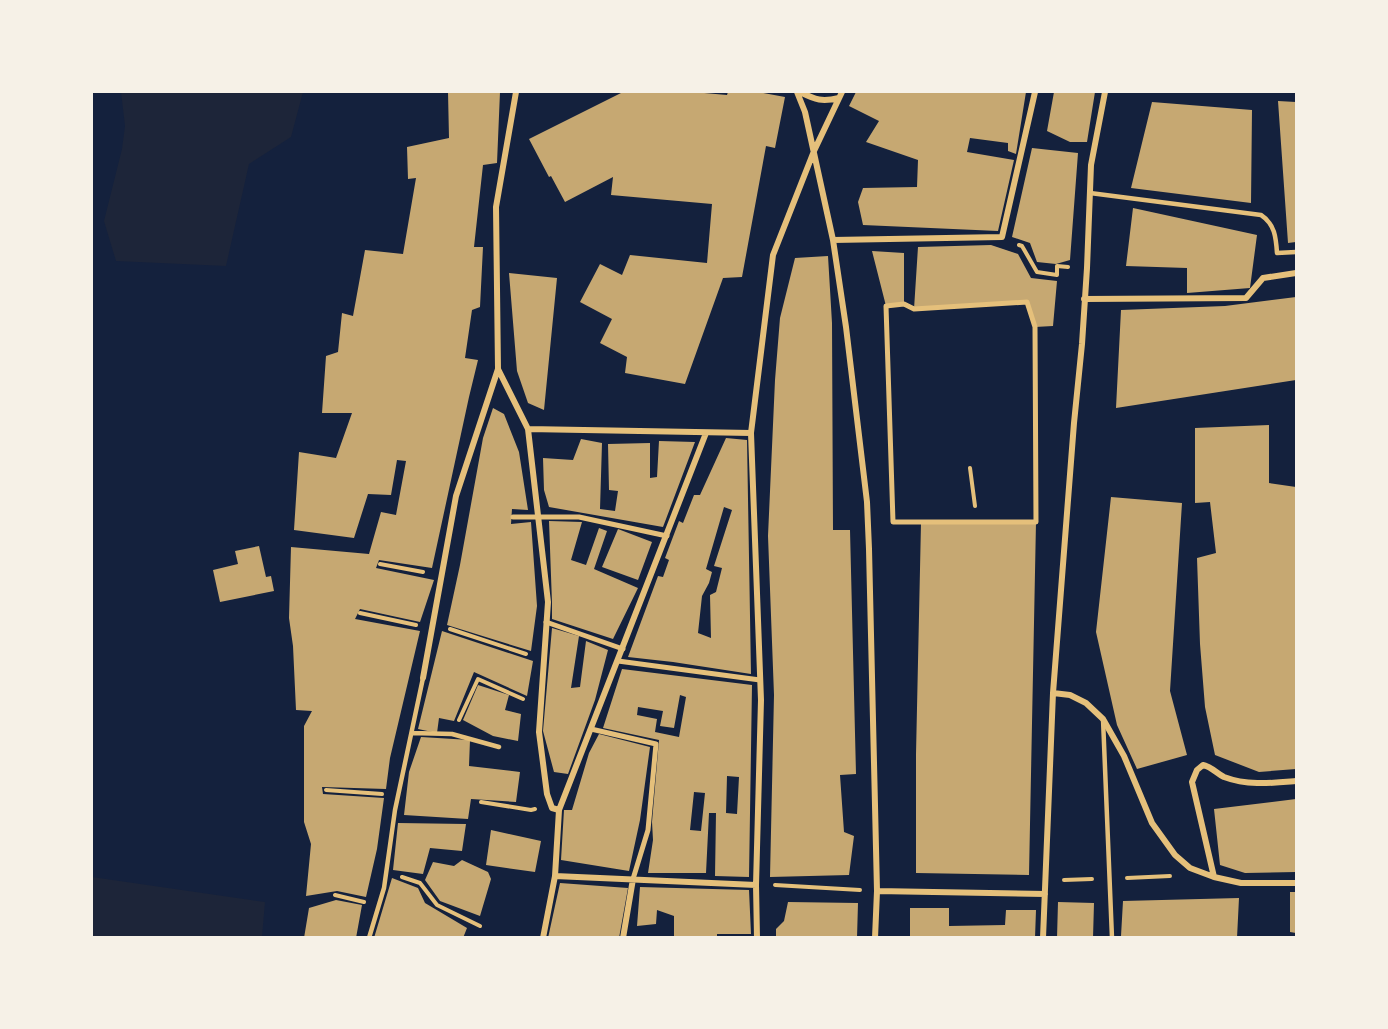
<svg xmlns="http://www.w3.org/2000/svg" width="1388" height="1029" font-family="'Zilla Slab',serif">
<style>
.green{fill:#1d2539}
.building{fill:#c6a872;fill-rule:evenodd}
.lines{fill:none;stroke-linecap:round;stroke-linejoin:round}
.path{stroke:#e5c07b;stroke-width:4}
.service{stroke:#e5c07b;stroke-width:4.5}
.pedestrian{stroke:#e5c07b;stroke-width:5}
.minor{stroke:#e5c07b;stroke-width:6}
</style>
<rect width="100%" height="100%" fill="#14213d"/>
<path class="green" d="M121,92h182l-12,45 -42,27 -23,102 -110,-5 -12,-40 18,-72 3,-23z
M92,877l173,25 -3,35h-170z"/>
<path class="building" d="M448,92h52l-3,71 -14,2 -9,82h9l-3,60 -8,3 -7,48 13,2 -9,37 -37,171 -53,-8 -3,8 58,12 -14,42 -60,-13 -5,10 65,12 -30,127 -4,31 -64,-2 1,7 61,4 -7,51 -11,48 -29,-6 -31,5 5,-52 -7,-22v-96l8,-15 -16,-1 -3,-64 -4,-28 2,-71 78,7 12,-42 15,3 10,-54 -9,-1 -6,35 -23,-1 -14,44 -60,-8 5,-78 37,6 16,-45h-30l4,-57 12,-4 4,-39 11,3 12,-66 38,4 13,-76 -8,1 -1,-32 42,-9z
M623,92h70l34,3 1,-3h30l27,5 -10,51 -9,-2 -24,131 -19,1 -38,106 -60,-11 2,-16 -27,-14 12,-24 -32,-17 20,-38 22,11 8,-20 77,8 5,-59 -101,-9 2,-18 -48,25 -14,-26 -2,1 -20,-38z
M856,92h170l-10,62 -8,-3v-8l-38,-5 -3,14 47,8 -16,71 -135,-6 -5,-23 5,-14 54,-1 1,-27 -52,-18 13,-21 -30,-15z
M1054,92h41l-8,50h-17l-23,-11z
M1278,101l18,1v140l-8,1z
M1152,102l100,8 -1,93 -120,-15z
M1032,148l46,5 -8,107 -14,4 -19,-2 -7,-19 -18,-6z
M1133,208l124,27 -7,53 -63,5v-25l-61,-2z
M991,245l27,9 13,24 26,3 -4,45 -18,1 -8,-25 -113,7 4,-62z
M872,251l32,2v51l-18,2z
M828,256l4,67 1,207h17l6,244 -16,1 4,57 10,4 -5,39 -79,2 4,-182 -6,-159 7,-156 5,-62 15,-60z
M509,273l48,5 -13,132 -16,-7 -11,-32z
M1296,297v83l-180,28 5,-98 104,-4z
M493,408l11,6 15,38 9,58 -16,-1 -1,15 20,-2 6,84 -6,45 -84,-26 13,-60 23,-127z
M1269,425v58l27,4v282l-37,3 -44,-17 -10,-48 -5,-63 -3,-86 19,-5 -6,-51 -15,1v-75z
M726,438l21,2 4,234 -78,-12 -45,-5 30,-81 5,1 6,-17 -4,-2 14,-37 4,2 11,-28h6zM724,507l8,3 -18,56 8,2 -6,24 -6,3 1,43 -13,-5 4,-37 7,-13 3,-11 -6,-3z
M581,439l21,4 -2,66 15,2 3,-20 -9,-1 -1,-46 42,-1v35l7,-1 2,-36 36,1 -32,85 -114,-20 -5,-17 -1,-32 30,2z
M1111,497l71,6 -12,188 17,64 -50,14 -20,-44 -21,-93z
M549,521l33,1 -11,38 15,5 13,-37 8,3 -13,38 44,19 -25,51 -61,-20v-16z
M1036,522l-7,353 -113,-2v-119l5,-231z
M618,529l34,13 -14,38 -36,-13z
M259,546l7,31 5,-1 3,15 -54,11 -7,-32 25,-6 -3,-13z
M552,628l27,8 -8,52 9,-1 6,-46 22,9 -13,50 -27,74 -14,-2 -11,-41z
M442,631l91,30 -6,35 -53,-24 -20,49 -15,-3 -2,15 -19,-4z
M622,669l130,16 -3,192 -34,-1 1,-63h-7l-3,60h-58l5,-33 -1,-18 7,-82 -56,-12zM680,695l6,2 -7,40 -24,-5 2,-13 -20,-4 1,-8 25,4 -3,15 14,2zM727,776l12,1 -2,37 -11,-1zM694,792l11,1 -4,38 -11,-1z
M478,685l31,10 -4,15 16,4 -3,27 -25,-5 -30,-16z
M599,734l51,13 -10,73 -11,51 -68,-11 3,-50h8l17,-57z
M421,737l49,3 -1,26 51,6 -4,30 -45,-3 -3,20 -64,-4 5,-43z
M1296,799v73l-51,1 -25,-8 -6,-56z
M398,823l68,1 -4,27 -32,-3 -7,26 -30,-4z
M491,830l50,11 -6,31 -49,-7z
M462,860l26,12 3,7 -11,37 -40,-15 -15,-21 8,-18 21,4z
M392,878l26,10 7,15 42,25 -4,10h-89z
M560,883l68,5 -9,50h-71z
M640,887l109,3 2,44h-34v4h-43v-22l-17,-6 -1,14 -19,2z
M1290,892h6v41l-6,-1z
M1239,898l-2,40h-115l-1,-2 2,-35z
M336,900l26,5 -6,33h-52l5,-30z
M788,902l70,1 -1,35h-81v-9l8,-8z
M1058,902l36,1 -1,35h-36z
M910,908h39v18l56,-1 1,-15h30l-1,28h-125z"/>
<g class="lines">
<path class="path" d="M1019,245l3,1 15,26 20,3v-9l11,1
M970,468l5,38
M380,564l43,8
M360,613l56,12
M450,629l76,25
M459,720l19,-41 45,20
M326,790l56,4
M481,802l50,8 4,-1
M402,877l18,6 17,22 43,21
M1127,878l43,-2
M1064,880l28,-1
M775,885l85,5
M335,895l29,7"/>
<path class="service" d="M1090,193l171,22c14,9 15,23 16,38l19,-1
M1103,719l9,219
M412,733l40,1 47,13
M369,938l15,-50 11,-78 28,-132"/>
<path class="pedestrian" d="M1027,302l8,25 1,195h-143l-7,-216 18,-2 10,5z
M513,517h66l88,19
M546,622l77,27
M618,661l142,19
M591,729l65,15 -8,86 -15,49"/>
<path class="minor" d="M516,92l-20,115 2,162 30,60 223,4
M797,92l8,20 28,128 13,87 21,175 2,47 8,342 -2,47
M800,92c16,8 22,10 39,6
M833,240l169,-3 33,-145
M1084,299l162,-1 17,-20 33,-5
M528,429l20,173 -9,130 8,62 5,14 7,2
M423,678l33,-182 42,-127
M1053,693l17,2 16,8 17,16 21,37 28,67 23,32 15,13 24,9 27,6h55
M555,876l201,9
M1214,877l-22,-95 5,-12 6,-5c9,2 13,8 21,12 24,9 48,6 72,4
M877,891l168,3
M543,938l12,-62 4,-66 147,-377
M623,938l10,-59
M757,938l-1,-53 5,-185 -10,-267 22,-178 41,-104 28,-59
M1043,938l10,-245 21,-270 8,-79 5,-76 4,-103 14,-73"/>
</g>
<rect width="1388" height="1029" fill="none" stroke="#f6f1e7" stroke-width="186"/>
</svg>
